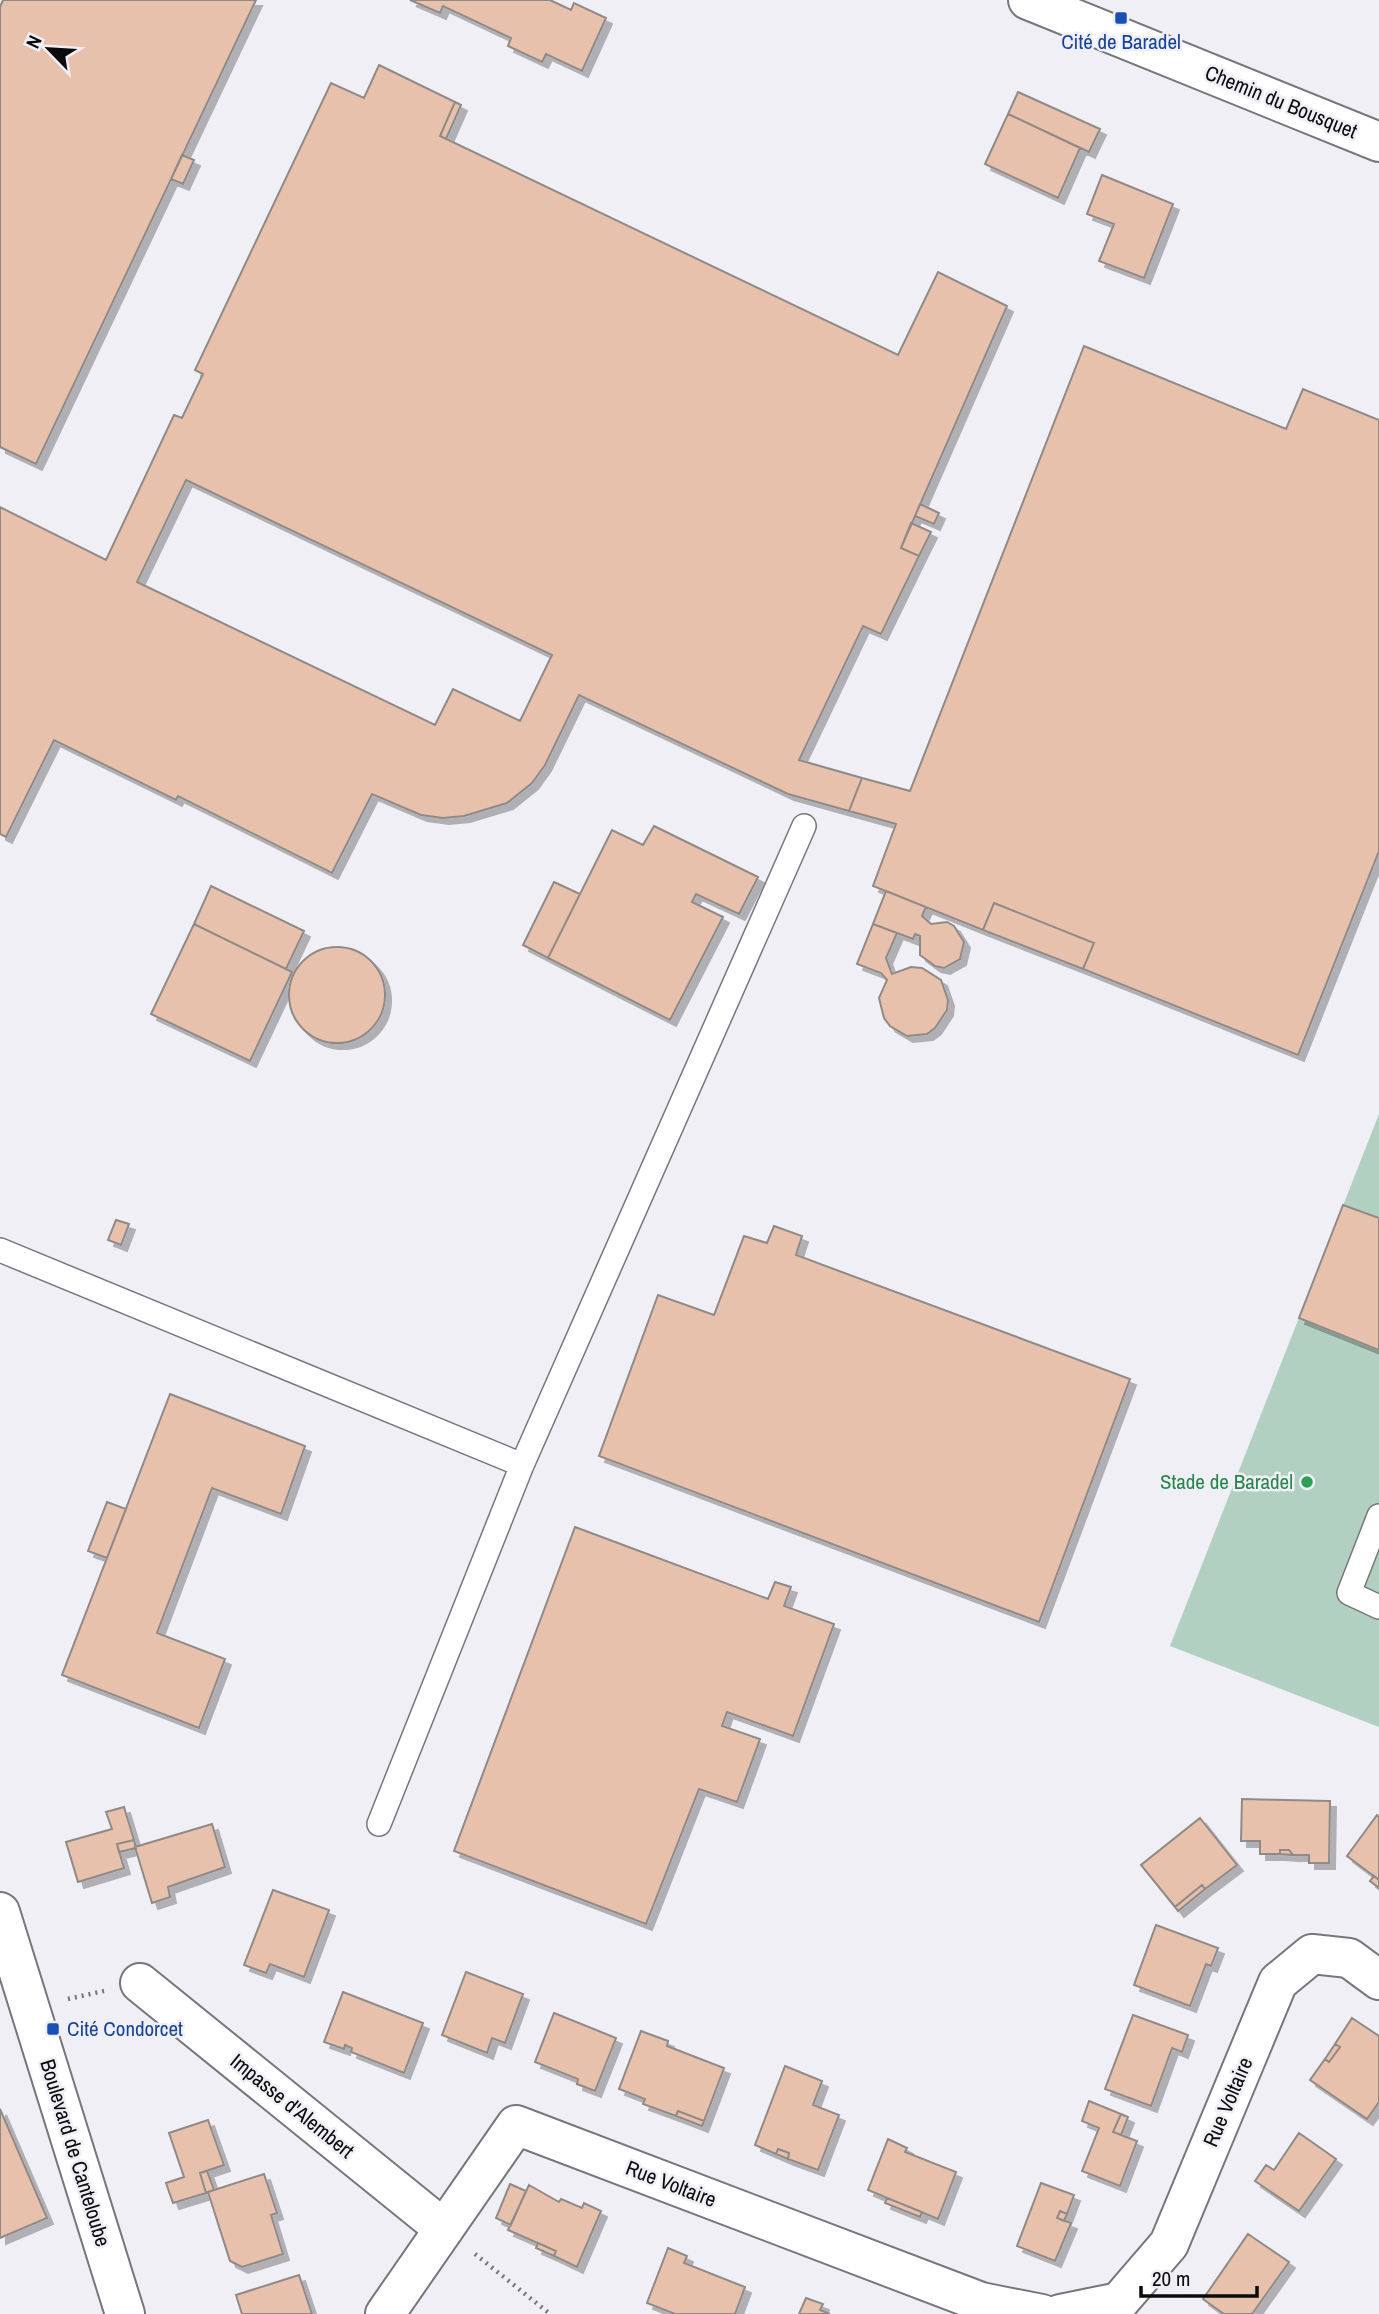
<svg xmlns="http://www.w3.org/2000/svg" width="1379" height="2314" font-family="'Archivo Narrow',sans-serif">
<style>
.green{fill:#b2d0c1}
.building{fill:#e8c1ad;stroke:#908a87;stroke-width:2;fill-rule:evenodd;filter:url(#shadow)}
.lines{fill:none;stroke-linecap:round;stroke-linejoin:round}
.lane-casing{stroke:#76777c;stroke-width:26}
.street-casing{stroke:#76777c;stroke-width:42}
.path{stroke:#76767a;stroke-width:4.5;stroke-dasharray:2 5;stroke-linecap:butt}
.lane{stroke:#fff;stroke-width:23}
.street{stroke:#fff;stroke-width:38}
.transit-dot{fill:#1a4fb4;stroke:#efeff5;stroke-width:2.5}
.leisure-dot{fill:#2e9e5b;stroke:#efeff5;stroke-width:2.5}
.labels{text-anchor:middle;stroke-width:5;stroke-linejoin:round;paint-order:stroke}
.transit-label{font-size:21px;fill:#164399;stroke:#efeff5}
.street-label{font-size:21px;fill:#0b0b0d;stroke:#efeff5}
.leisure-label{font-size:21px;fill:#27864d;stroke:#efeff5;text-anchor:end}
</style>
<defs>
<filter id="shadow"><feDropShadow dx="6" dy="6" stdDeviation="0" flood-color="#0004"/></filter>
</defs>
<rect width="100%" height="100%" fill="#efeff5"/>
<path class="green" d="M1379,1114v613l-209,-81z"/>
<path class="building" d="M3,0h253l-220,464 -36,-17v-440z
M410,0h140l21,10 3,-7 32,15 -24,53 -36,-17 -4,8 -34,-16 3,-8 -68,-32 -3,7z
M379,65l76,37 -15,34 458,219 40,-83 69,34 -106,242 18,8 -38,78 -18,-8 -64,134 63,18 -13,33 -61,-17 -209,-99 -34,70 -13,18 -25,20 -43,13 -21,2 -22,-3 -49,-21 -40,79 -154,-77 -2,4 -122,-60 -48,97 -6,-3v-327l106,53 68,-145 8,3 21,-44 -8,-4 136,-287 33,15zM186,480l366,175 -32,66 -67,-32 -18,36 -298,-143z
M1018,92l82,37 -11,23 -81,-38z
M455,102l6,3 -15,34 -6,-3z
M1008,114l72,34 -22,50 -73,-34z
M182,155l12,5 -11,24 -12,-5z
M1102,175l71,29 -29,74 -45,-17 15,-37 -27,-10z
M1084,346l202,83 17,-40 76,31v431l-81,204 -215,-86 11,-26 -100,-40 -11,27 -110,-44 23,-62 -47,-13 13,-33 48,13z
M920,504l19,9 -5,11 -19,-8z
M911,523l20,9 -12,24 -18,-8z
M654,826l104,51 -19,37 -43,-20 -4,8 31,15 -53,103 -122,-62 64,-128 31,15z
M554,882l26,12 -32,64 -25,-13z
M211,886l93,45 -18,38 -92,-45z
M886,891l40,16 -4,9 9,8 16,-2 7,4 10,16 -4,17 -16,9 -9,-2 -15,-11v-19l-5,-2 -2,5 -40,-15z
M994,903l100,40 -11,26 -100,-39z
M194,924l98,48 -42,89 -99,-47z
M873,924l24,9 -11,25 6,16 19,-7 11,1 19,12 7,20 -1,10 -12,18 -8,6 -20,2 -17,-10 -6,-8 -5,-20 8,-18 -6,-7 -24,-9z
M289 995a48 48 0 1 1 96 0a48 48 0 1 1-96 0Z
M1343,1205l36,13v132l-80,-32z
M116,1220l13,4 -8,21 -13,-5z
M774,1226l28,10 -6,19 334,124 -91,243 -440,-166 59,-161 56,20 30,-79 23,7z
M170,1394l135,52 -24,68 -69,-26 -55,145 68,26 -26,69 -137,-53z
M107,1502l19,7 -19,49 -19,-7z
M575,1527l193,72 7,-17 16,5 -7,19 50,18 -41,112 -66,-24 -5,14 38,13 -23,63 -38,-13 -53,135 -192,-73z
M1242,1799l88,2 -1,62h-20v-8h-16l-4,-5h-9v4h-20v-13h-19z
M124,1807l10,33 -17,4 7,24 -46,14 -12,-40 46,-13 -6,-17z
M1377,1815l2,2v63l-32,-24z
M1200,1818l37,47 -32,24 -3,-4 -27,22 -34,-42z
M212,1824l13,43 -57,20 2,10 -18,6 -17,-56z
M134,1840l2,8 -17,4 -2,-8z
M1280,1850h9l4,5 -13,-1z
M1374,1876l5,4v8l-9,-7z
M1202,1885l3,4 -27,22 -3,-4z
M273,1890l56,20 -25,67 -34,-13 -4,9 -22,-8z
M1156,1925l62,23 -7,18 -5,-2 -16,42 -56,-21z
M466,1972l57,22 -18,49 -13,-5 -5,15 -45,-18z
M343,1992l80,31 -19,50 -53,-21 1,-4 -7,-3 -1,4 -20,-7z
M554,2013l62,25 -21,53 -18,-7 1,-5 -43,-17z
M1133,2015l55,20 -6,17 -10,-4 -21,58 -46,-17z
M1352,2018l27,18v66l-12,17 -57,-39 15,-21 4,3 11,-15 -5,-3z
M641,2031l27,10 -1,5 57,22 -20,53 -26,-10 -2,5 -33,-12 2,-5 -26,-10z
M1335,2044l5,3 -11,15 -4,-3z
M785,2066l37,15 -9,24 26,10 -21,55 -30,-11 1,-6 -11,-4 -2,5 -21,-9z
M1089,2101l32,13 -8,18 24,9 -17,45 -38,-15 17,-43 -17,-7z
M0,2109l47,109 -47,20z
M678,2111l26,10 -2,5 -26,-10z
M1121,2114l7,3 -7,18 -8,-3z
M208,2120l16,45 -24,8 6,20 -33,10 -7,-20 18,-6 -15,-44z
M1299,2133l37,26 -37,52 -44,-30 11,-16 8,5z
M888,2139l19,9 -2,4 51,20 -18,47 -70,-29z
M778,2149l11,4 -1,6 -12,-5z
M207,2171l7,19 -8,3 -6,-20z
M264,2174l13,39 -6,2 12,39 -41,13 -12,-6 -22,-69z
M1041,2183l33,12 -7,19 -7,-3 -3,7 14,5 -16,38 -38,-15z
M510,2184l16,7 -15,34 -15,-7z
M529,2185l30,17 2,-3 21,9 2,-5 17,8 -24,56 -23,-11 2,-5 -48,-21z
M887,2198l35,14 -2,5 -35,-14z
M1060,2211l7,3 -3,7 -7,-3z
M1248,2234l41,28 -37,52h-28l-21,-15z
M538,2243l18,8 -2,5 -18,-8z
M668,2248l19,8 -3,7 61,24 -10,27h-60l-28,-11z
M299,2275l13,39h-70l-6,-19z
M806,2298l17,6 -3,6 10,4h-31z"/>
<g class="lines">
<g class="lane-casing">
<path id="lane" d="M0,1250l522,215
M1379,1516l-30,77 30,14
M379,1824l143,-359 282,-639"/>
</g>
<g class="street-casing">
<path id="street" d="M1028,0l351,142
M0,1912l125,402
M140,1983l304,246
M385,2314l131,-189 465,177 61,12
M1060,2314l59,-12 50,-58 109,-262 34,-28 37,4 30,22"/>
</g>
<path class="path" d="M68,1999l36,-8
M475,2254l75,60"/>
<use href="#lane" class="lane"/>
<use href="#street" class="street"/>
</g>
<g class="transit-dot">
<rect x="1114" y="11" width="14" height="14" rx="3.5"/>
<rect x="46" y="2022" width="14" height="14" rx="3.5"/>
</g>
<circle class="leisure-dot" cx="1307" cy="1482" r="7"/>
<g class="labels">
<g class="transit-label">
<text x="1121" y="49">Cité de Baradel</text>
<text x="67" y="2036" text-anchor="start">Cité Condorcet</text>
</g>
<g class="street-label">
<text transform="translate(1281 102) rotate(22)" y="7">Chemin du Bousquet</text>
<text transform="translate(1228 2102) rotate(-67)" y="7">Rue Voltaire</text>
<text transform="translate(292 2106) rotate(39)" y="7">Impasse d'Alembert</text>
<text transform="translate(75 2153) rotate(73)" y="7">Boulevard de Canteloube</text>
<text transform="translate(671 2184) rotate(21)" y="7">Rue Voltaire</text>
</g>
<g class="leisure-label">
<text x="1293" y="1489">Stade de Baradel</text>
</g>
</g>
<g transform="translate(49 49) rotate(295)" stroke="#efeff5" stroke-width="5" paint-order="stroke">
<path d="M0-5L12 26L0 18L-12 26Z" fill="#0b0b0d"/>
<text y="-10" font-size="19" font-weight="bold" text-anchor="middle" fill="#0b0b0d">N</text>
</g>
<path d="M1141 2286v10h116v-10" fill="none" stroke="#0b0b0d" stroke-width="3.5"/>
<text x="1152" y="2286" font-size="21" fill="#0b0b0d" stroke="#efeff5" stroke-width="5" paint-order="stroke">20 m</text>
</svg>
